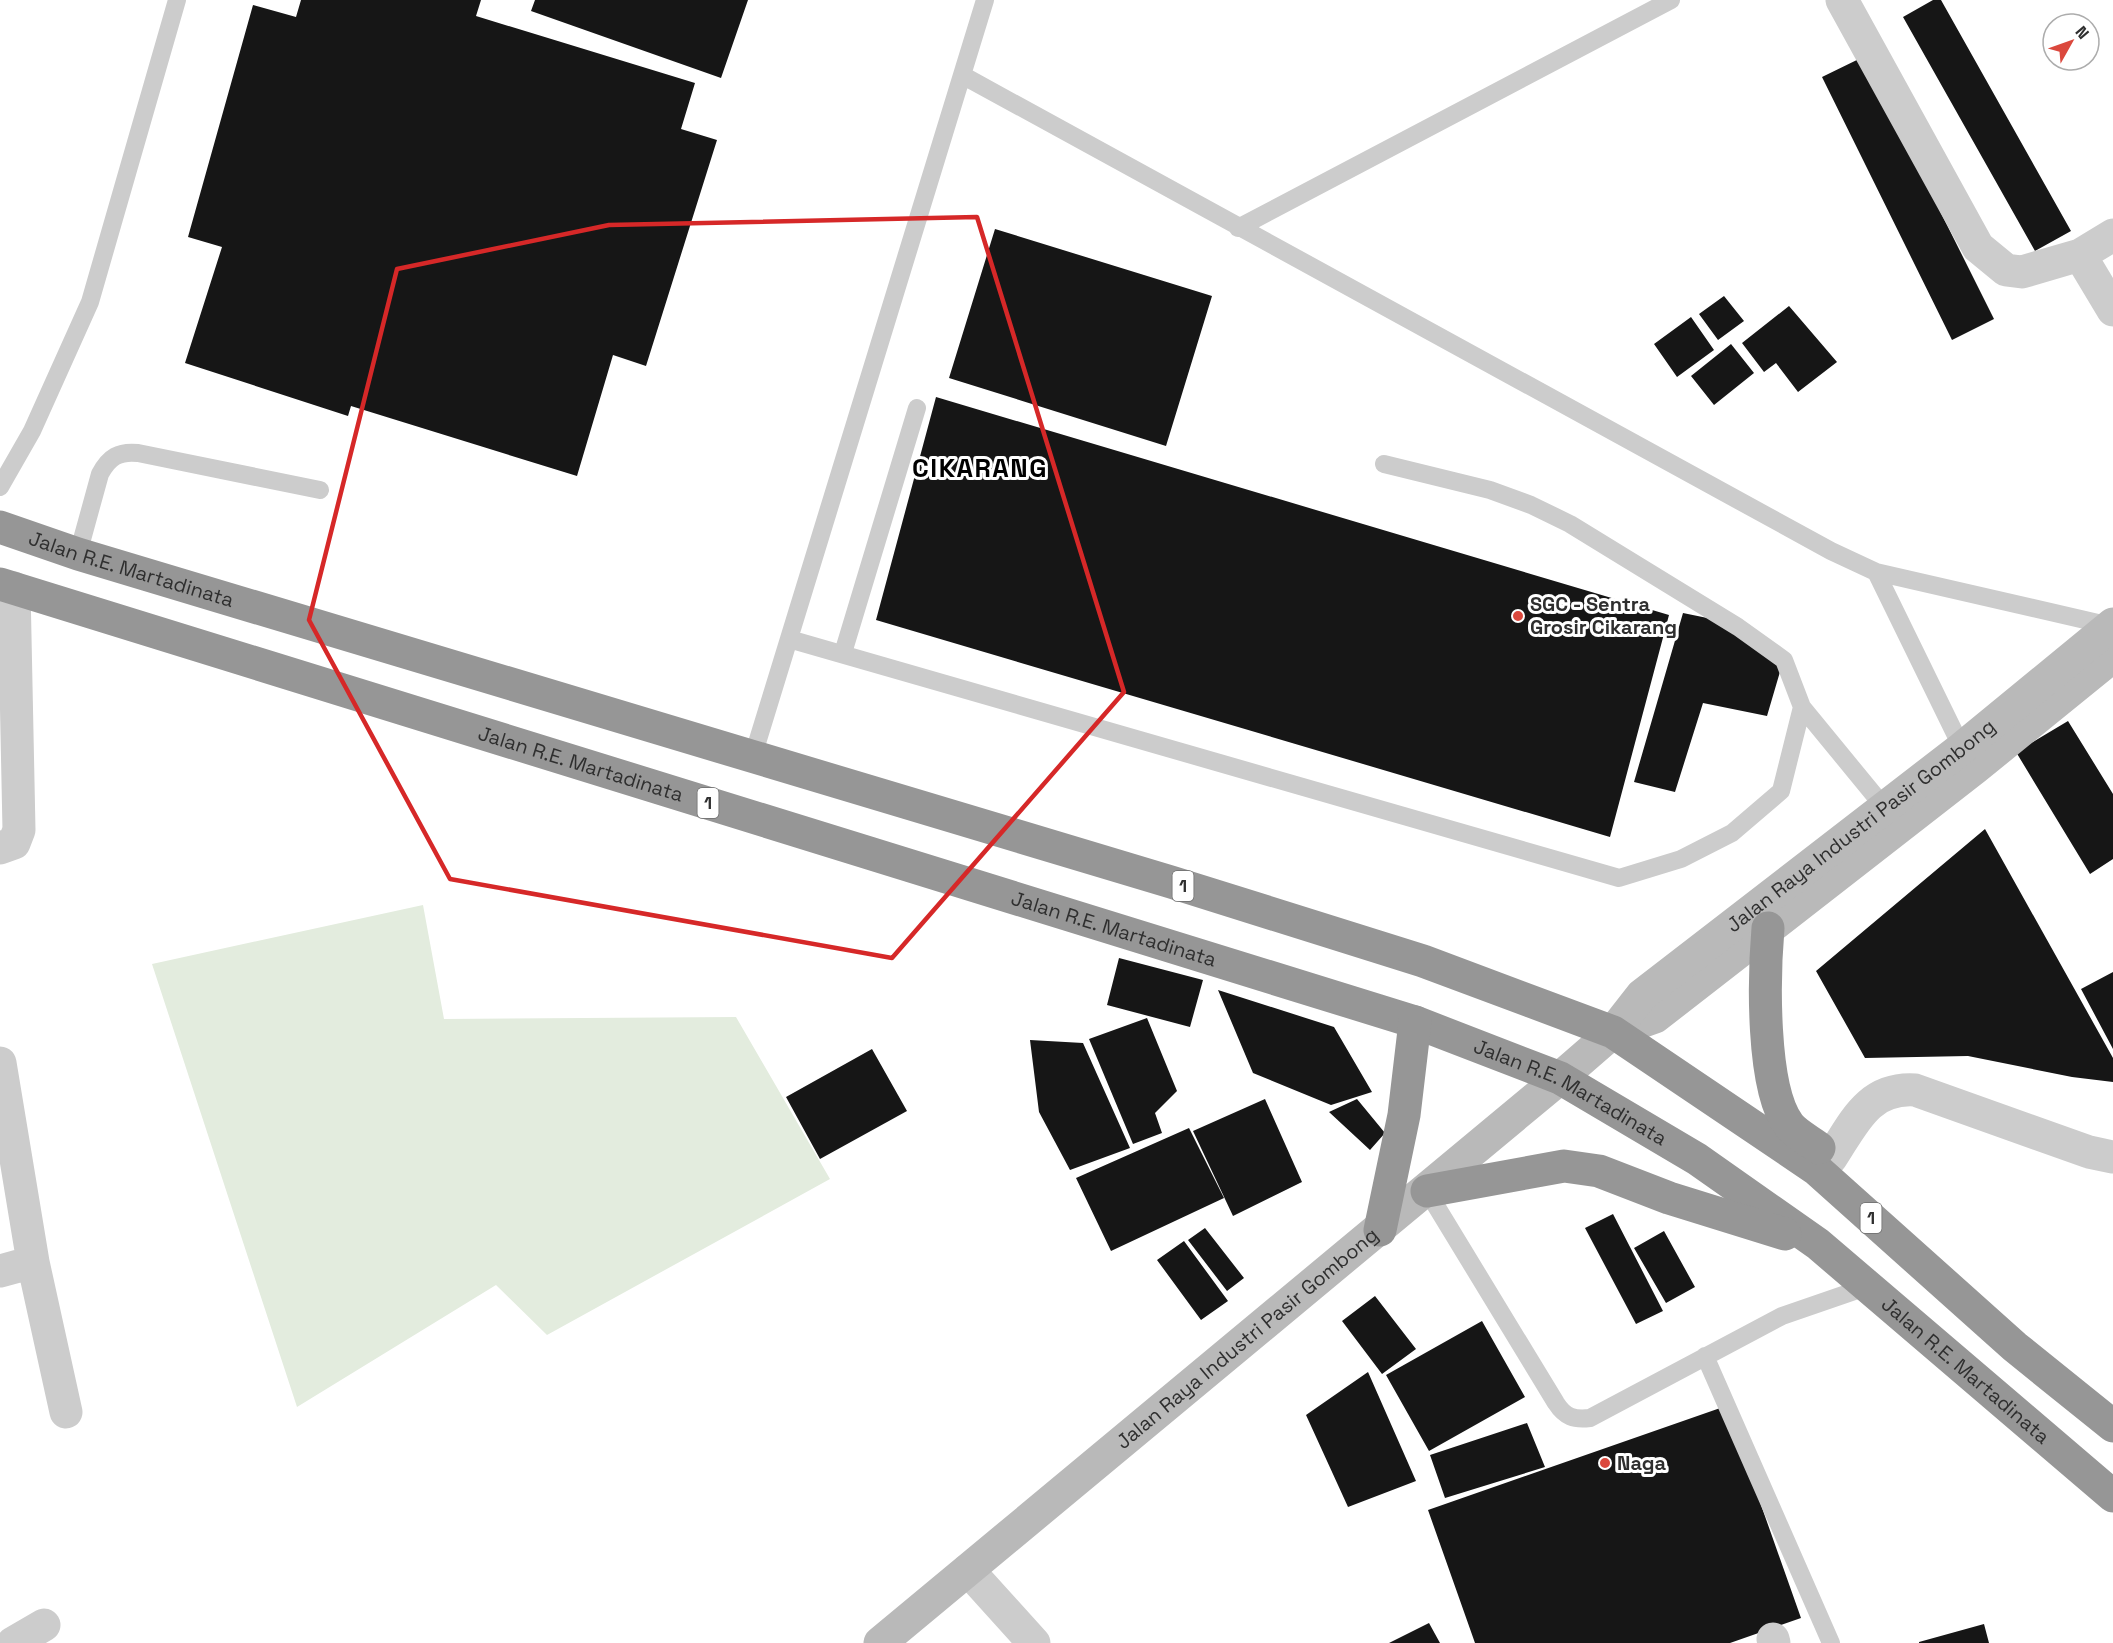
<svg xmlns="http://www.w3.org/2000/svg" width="2113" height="1643" font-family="'Space Grotesk',sans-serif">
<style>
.green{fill:#e3ecde}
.building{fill:#161616}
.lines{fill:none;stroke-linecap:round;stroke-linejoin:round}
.lane{stroke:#ccc;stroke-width:18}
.street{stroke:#ccc;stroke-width:33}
.secondary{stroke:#b9b9b9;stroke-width:33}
.highway{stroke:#969696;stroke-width:33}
.marked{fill:none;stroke:#d62828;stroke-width:4.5;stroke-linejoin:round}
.poi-dot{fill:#db483d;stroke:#fff;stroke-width:2}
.labels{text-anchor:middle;stroke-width:6;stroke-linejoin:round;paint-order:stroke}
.shield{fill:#fff;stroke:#6d6d6d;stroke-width:1.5}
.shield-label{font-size:18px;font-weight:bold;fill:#2f2f2f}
.street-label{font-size:20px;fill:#2f2f2f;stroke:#fff}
.poi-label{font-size:20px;font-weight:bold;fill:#2f2f2f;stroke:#fff;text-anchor:start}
.district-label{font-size:26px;font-weight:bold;letter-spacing:1.5px;fill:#000;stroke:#fff}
</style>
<rect width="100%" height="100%" fill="#fff"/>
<path class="green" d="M423,905l21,114 292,-2 94,162 -283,156 -51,-50 -199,122 -145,-443z"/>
<path class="building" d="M301,0h180l-5,16 219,67 -14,46 36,11 -71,226 -33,-11 -36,121 -226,-70 -3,10 -163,-53 37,-116 -34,-10 65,-232 43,12z
M535,0h213l-27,78 -190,-67z
M1933,0h8l130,231 -36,20 -132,-234z
M1863,57l131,262 -42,21 -130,-263z
M995,229l217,67 -46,150 -217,-68z
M1724,296l20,25 -26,19 -19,-26z
M1789,306l48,56 -39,30 -22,-29 -12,9 -22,-29z
M1691,317l23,33 -37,27 -23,-33z
M1731,344l23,29 -40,32 -23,-29z
M936,397l733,218 -59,222 -734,-217z
M1683,613l34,7 65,45 -15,51 -64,-13 -28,89 -41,-10z
M2068,721l45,73v65l-23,15 -74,-122z
M1985,829l128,229v24l-41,-5 -104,-21 -103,2 -49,-87z
M1119,958l84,22 -13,47 -83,-22z
M2113,972v77l-32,-60z
M1218,990l116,37 38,65 -41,13 -78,-32z
M1147,1018l30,73 -22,22 7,20 -29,11 -44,-105z
M1030,1040l53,3 47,105 -60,22 -31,-58z
M872,1049l35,62 -87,48 -34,-62z
M1265,1099l37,83 -69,34 -40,-85z
M1357,1099l28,34 -15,17 -41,-38z
M1189,1128l35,70 -113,53 -35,-73z
M1613,1214l50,97 -27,13 -51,-96z
M1205,1228l39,50 -17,13 -39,-51z
M1664,1231l31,56 -29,16 -32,-55z
M1184,1241l44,60 -27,19 -44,-60z
M1375,1296l41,53 -34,25 -40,-53z
M1482,1321l43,76 -96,54 -43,-76z
M1368,1372l48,109 -68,26 -42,-92z
M1726,1406l75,212 -71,25h-255l-47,-133z
M1527,1423l18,44 -100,31 -15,-43z
M1429,1623l11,20h-51z
M1984,1624l5,19h-70v-1z"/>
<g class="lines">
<path class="lane" d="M962,75l869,476 45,21 235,54
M1238,228l433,-228
M1384,464l106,26 41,15 39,19 168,103 46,33 18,47 87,106
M0,487l32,-56 58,-129 87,-302
M78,554l22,-80c9,-17 19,-23 38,-21l182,37
M1876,572l89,182
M789,639l830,239 62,-19 51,-26 49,-42 21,-84
M843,653l74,-245
M753,756l232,-756
M1427,1191l129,212c9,14 18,17 34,15l192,-102 87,-30
M1705,1356l126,287"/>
<path class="street" d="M1842,0l136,247 28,23 16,2 58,-17
M2113,235l-33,20 33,55
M0,848l14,-5 5,-13 -5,-242
M0,1063l33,199 33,150
M1831,1158c23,-35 37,-71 84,-68l174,62 24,5
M0,1271l33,-9
M968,1570l66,73
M1773,1639l1,4
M13,1643l31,-18"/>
<g class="secondary">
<path d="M1613,1032l42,-15 320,-249 138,-112"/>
<path id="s1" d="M880,1643l680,-565 53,-46 29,-37 320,-247 151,-124"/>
</g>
<g class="highway">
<path id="s2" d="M0,527l78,27 1093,328 252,79 190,71 203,137 199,178 98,79"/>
<path id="s3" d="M0,584l1415,438 145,56 137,81 121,85 295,252"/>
<path d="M1768,928c-4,47 -7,160 21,197 7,9 21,16 30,23"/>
<path d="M1427,1191l137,-25 35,5 70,27 116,36"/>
<path d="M1380,1230l24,-115 11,-93"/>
</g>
</g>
<path class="marked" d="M977,217l147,475 -232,266 -442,-79 -141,-259 88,-351 212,-44z"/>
<g class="poi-dot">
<circle cx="1518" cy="616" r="6"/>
<circle cx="1605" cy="1463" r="6"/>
</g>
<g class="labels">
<g class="shield">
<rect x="697.5" y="788" width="21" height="30" rx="4.5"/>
<rect x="1172.5" y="871" width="21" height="30" rx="4.5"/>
<rect x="1860.5" y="1203" width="21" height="30" rx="4.5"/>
</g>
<g class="shield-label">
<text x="708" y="809">1</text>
<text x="1183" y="892">1</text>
<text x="1871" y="1224">1</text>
</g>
<g class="street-label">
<text dy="7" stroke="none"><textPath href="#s2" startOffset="138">Jalan R.E. Martadinata</textPath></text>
<text dy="7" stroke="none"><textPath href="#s3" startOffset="608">Jalan R.E. Martadinata</textPath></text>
<text dy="7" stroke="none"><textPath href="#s1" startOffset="1278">Jalan Raya Industri Pasir Gombong</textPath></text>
<text dy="7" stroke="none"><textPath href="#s3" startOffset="1166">Jalan R.E. Martadinata</textPath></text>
<text dy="7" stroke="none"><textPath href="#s3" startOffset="1652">Jalan R.E. Martadinata</textPath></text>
<text dy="7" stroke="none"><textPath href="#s1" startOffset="477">Jalan Raya Industri Pasir Gombong</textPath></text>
<text dy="7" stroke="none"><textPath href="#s3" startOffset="2138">Jalan R.E. Martadinata</textPath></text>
</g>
<g class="poi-label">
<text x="1530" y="611">SGC - Sentra<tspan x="1530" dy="23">Grosir Cikarang</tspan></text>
<text x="1617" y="1470">Naga</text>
</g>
<g class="district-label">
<text x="980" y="477">CIKARANG</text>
</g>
</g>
<g transform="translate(2071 42) rotate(50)"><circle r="28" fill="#ffffff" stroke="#acacac" stroke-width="1.5"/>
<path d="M0-4.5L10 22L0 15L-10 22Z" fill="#db483d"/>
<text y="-9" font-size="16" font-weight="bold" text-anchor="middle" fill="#2f2f2f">N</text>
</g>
</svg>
